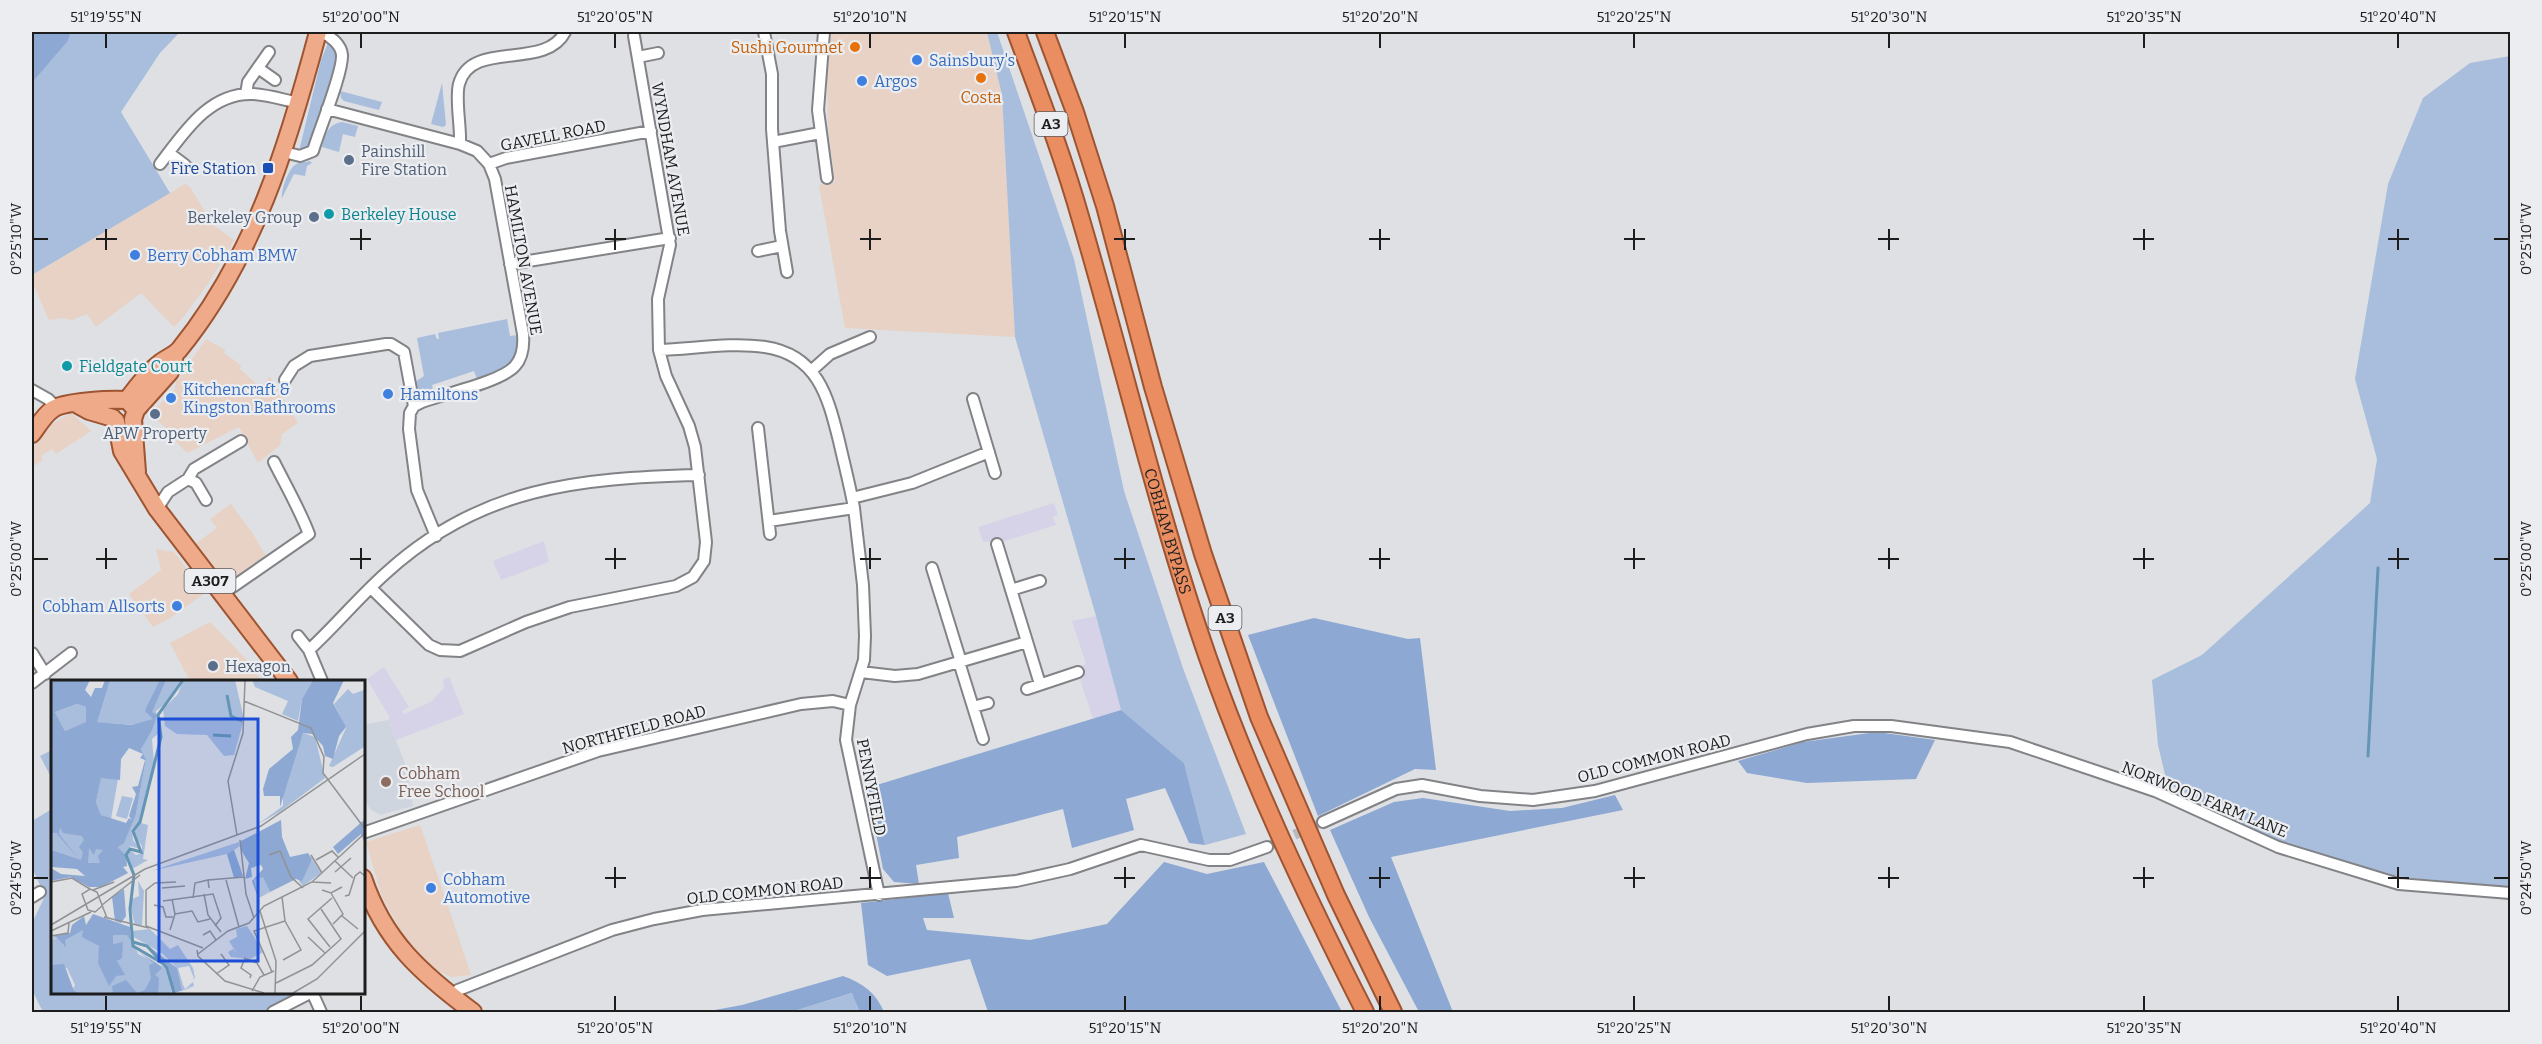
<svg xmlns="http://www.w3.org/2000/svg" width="2542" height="1044" font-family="Bitter,serif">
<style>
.commercial{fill:#e7d2c5}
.industrial{fill:#d6d3e9}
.built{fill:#cfd5de}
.green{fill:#a9bddd}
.forest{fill:#8da8d3}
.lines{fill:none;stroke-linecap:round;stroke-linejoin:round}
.stream{stroke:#6595b4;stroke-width:3}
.minor-tunnel{stroke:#b7b9bc;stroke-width:10;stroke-dasharray:10 5;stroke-linecap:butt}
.minor-casing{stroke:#828386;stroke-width:14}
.primary-casing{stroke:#9e5431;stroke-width:20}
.trunk-casing{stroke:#9e5431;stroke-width:20}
.minor{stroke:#fff;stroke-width:10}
.primary{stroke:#efaa89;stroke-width:16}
.trunk{stroke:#ea8e62;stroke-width:16}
.ticks{fill:none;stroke:#1d1d1e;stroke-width:2}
.food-dot{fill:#e8710a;stroke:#ecedf0;stroke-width:2}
.shop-dot{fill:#3f7fe0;stroke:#ecedf0;stroke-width:2}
.service-dot{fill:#5c6f8a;stroke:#ecedf0;stroke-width:2}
.transit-dot{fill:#1a4fb4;stroke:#ecedf0;stroke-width:2}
.culture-dot{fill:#0f9aa8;stroke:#ecedf0;stroke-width:2}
.education-dot{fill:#8d6e63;stroke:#ecedf0;stroke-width:2}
.labels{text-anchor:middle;stroke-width:4.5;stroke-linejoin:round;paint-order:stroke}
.shield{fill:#ecedf0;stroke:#5b5b5d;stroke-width:1.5}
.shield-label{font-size:15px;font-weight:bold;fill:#1d1d1e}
.food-label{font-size:16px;fill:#c56008;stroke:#ecedf0;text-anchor:end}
.shop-label{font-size:16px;fill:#366cbe;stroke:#ecedf0;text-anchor:start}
.street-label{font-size:16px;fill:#1d1d1e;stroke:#ecedf0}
.service-label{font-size:16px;fill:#4e5e75;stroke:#ecedf0;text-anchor:start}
.transit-label{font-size:16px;fill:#164399;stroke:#ecedf0;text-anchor:end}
.culture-label{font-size:16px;fill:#0d838f;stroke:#ecedf0;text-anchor:start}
.education-label{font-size:16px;fill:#785e54;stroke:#ecedf0;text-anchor:start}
.inset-river{fill:none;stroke:#6595b4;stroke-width:3}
.inset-road{fill:none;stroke:#919294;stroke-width:1.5}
.view{fill:#1d4ed8;fill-opacity:0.15;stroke:#1d4ed8;stroke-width:3}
.inset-edge{fill:none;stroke:#1d1d1e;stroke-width:3}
.neatline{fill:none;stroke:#1d1d1e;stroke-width:2}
.ticks-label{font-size:15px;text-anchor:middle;fill:#1d1d1e}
</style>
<rect width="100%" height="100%" fill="#dee0e3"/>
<path class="commercial" d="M831,32h156l15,63 13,242 -170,-9 -26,-143 16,-3 -7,-53 -1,-58z
M185,184l5,3 23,38 21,15 -26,44 -27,36 -7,7 -33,-34 -45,34 -9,-13 -15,6 -10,-2 -13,2 -17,-39v-6z
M206,339l19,11 -1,3 17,12 -1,4 20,18 10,-10 28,46 -16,11 -2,11 -22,18 -19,-36 -52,26 -21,-22 1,-2 -17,-15 25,-25 1,-7z
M71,413l20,18 -35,23 -4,-5 -11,7 2,4 -11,7v-18l15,-22z
M231,504l22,30 15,26 -39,25 -34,-41 22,-16 -7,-9z
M156,549l18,3 31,41 -35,25 -17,9 -24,-33 32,-24z
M210,622l35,36 17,23h-72l-20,-38z
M420,825l31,90 20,60 -20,2 -19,-9 -28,-31 -22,-40 -16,-55z"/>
<path class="industrial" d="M1054,503l4,12 -5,2 3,8 -64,20 -3,-4 -6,1 -5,-15z
M544,541l5,21 -48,18 -8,-19z
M1096,616l25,94 -28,9 -17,-52 10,-3 -14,-43z
M384,667l25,40 -7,4 2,3 27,-12 13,-14 -1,-8 6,-3 15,37 -68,26 -8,-20 2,-2 -23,-39z"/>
<path class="built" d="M388,720l18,46 7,40 -33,9 -10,-6 -7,-12v-72z"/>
<path class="green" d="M71,32h109l-20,21 -39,59 49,81 -138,82v-192l36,-42z
M987,32h10l77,227 50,232 60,180 62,163 -41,11 -21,-82 -63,-53 -25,-94 -81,-279 -13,-242z
M328,43l10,11v6l-28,87 -11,4 22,-91z
M2510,56v831l-109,-10 -120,-33 -114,-61 -9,-38 -6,-65 50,-25 168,-152 7,-44 -22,-80 33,-195 35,-86 47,-35z
M442,83l4,42 -3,2 -12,-3z
M340,91l42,11 -3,8 -35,-9 -3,-3z
M342,122l16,4 -3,11 -12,-3 -4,18 -17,-5c3,-12 6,-23 20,-25z
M310,161l2,2 -5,3 -2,10 -11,-2 -12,24c-1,-8 6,-28 13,-33 4,-3 11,-3 15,-4z
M507,319l3,17 8,-1c3,29 -18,36 -41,44l-3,-8 -42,14 2,8 -14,2 -5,-5v-8l9,-6 -7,-38 18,-4 2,5h2l-1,-6z
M52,750v29l-12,-23z
M52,809v183h252l-40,20h-221l-11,-22v-67l13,-27 -13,-28v-47z
M853,993l7,19h-69z"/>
<path class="forest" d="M32,32h39l-3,9 -36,42z
M1314,618l94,21 12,-1 16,132 -21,-1 -97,47 -70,-181z
M1121,710l63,53 21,82 -16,-2 -24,-55 -39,11 8,31 -62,18 -9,-39 -106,28 2,21 -43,7 3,19 -25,-2 -11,-13 -16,-81z
M1877,732l58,8 -19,39 -109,4 -60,-10 -9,-12 65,-19z
M1615,795l8,15 -232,47 62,155h-34l-50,-95 -39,-87 64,-28 29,-4 87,13 52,-3z
M1164,862l43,12 57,-12 78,150h-354l-18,-53 -83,17 -19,-11 -7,-62 87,-10 6,25h-31l4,12 103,10 77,-16z
M843,976c20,7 33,17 41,36h-24l-8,-19 -61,19h-87l38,-7z"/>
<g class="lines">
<path class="stream" d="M2368,756l10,-188"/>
<path class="minor-tunnel" d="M1267,847l56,-25"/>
<g class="minor-casing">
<path id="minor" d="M764,32l8,42v55l8,102 7,41
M824,32l-6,78 9,68
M638,57l20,-4
M258,68l17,12
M246,94l2,-12 21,-30
M327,109l133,35 17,7 12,13 17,-6 145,-27
M773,142l47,-9
M460,144c1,-18 -5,-45 -1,-60 12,-45 86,-13 106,-52
M284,152l16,4 13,-5c6,-21 30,-78 29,-96 -1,-11 -12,-19 -21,-23
M169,153l16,12
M160,164c23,-30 49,-72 93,-70 16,1 31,6 46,9
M758,251l24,-5
M510,264l160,-26
M659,350c34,-1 72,-8 106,-3 53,8 63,50 74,94 5,22 11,45 15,67l-85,13
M811,371l19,-17 40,-17
M285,380l9,-14 16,-10 76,-12h5l13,8 10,54
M32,390l16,9 8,8
M973,399l22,74
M758,428l12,106
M188,479l6,-10 47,-28
M852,498l60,-15 77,-31
M854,508l9,77 2,51 -1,24 -14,45 -4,35 33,155
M157,509l11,-17 20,-13 8,4 10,17
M436,536l-19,-46 -8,-61 1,-16 4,-7 8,-4c22,-8 79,-20 93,-36 8,-9 9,-20 8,-32l-28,-155 -6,-15
M997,544l43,140
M932,568l29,94
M371,588l58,57 11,5 20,1 66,-29 44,-15 106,-21 17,-9 11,-16 2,-19 -11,-95 -6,-21 -23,-50 -7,-26 -1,-51 12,-54 -36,-209
M1011,590l29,-9
M221,595l88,-61c-10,-26 -23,-48 -35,-72
M298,636l11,14 13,31
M309,650c27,-25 50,-53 77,-77 94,-86 193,-95 313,-98
M32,653l13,21
M959,662l24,77
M861,672l34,4 23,-2 109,-32
M32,683l39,-30
M1027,689l51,-17
M973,707l15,-4
M1323,822l73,-33 26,-4 58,11 53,4 62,-9 212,-57 47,-8h37l119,16 145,49 123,56 121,37 111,9
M363,833l235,-82 203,-47 32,-3 17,4
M32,897l8,-5
M451,996l7,-6 154,-60 42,-11 48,-9 314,-29 54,-12 71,-24 68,15h21l37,-13
M273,1012l39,-20 9,20"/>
</g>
<g class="primary-casing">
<path id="primary" d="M127,400c8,-11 22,-29 33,-37 6,-5 13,-7 19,-13 75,-92 109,-205 139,-318
M78,405l11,6 24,7
M136,410l34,-38 5,-17
M116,421l6,30 35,58 132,172
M32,434c6,-8 12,-19 21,-25 12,-8 59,-10 74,-9l9,10 -3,9 4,53
M363,878c21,63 59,96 110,134"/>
</g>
<g class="trunk-casing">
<g id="trunk">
<path id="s1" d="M1016,32c23,62 47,124 65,188 43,146 77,294 127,438 43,122 99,240 157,354"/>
<path d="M1045,32l30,80 30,94 48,181 50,167 56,163 77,178 57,117"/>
</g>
</g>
<use href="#minor" class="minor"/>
<use href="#primary" class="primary"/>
<use href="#trunk" class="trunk"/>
</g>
<path class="ticks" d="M106,33v15M361,33v15M615,33v15M870,33v15M1125,33v15M1380,33v15M1634,33v15M1889,33v15M2144,33v15M2398,33v15M106,229v21M361,229v21M615,229v21M870,229v21M1125,229v21M1380,229v21M1634,229v21M1889,229v21M2144,229v21M2398,229v21M33,239h15M96,239h21M350,239h21M605,239h21M860,239h21M1114,239h21M1369,239h21M1624,239h21M1878,239h21M2133,239h21M2388,239h21M2494,239h15M106,548v21M361,548v21M615,548v21M870,548v21M1125,548v21M1380,548v21M1634,548v21M1889,548v21M2144,548v21M2398,548v21M33,559h15M96,559h21M350,559h21M605,559h21M860,559h21M1114,559h21M1369,559h21M1624,559h21M1878,559h21M2133,559h21M2388,559h21M2494,559h15M615,867v21M870,867v21M1125,867v21M1380,867v21M1634,867v21M1889,867v21M2144,867v21M2398,867v21M33,878h15M605,878h21M860,878h21M1114,878h21M1369,878h21M1624,878h21M1878,878h21M2133,878h21M2388,878h21M2494,878h15M106,996v15M361,996v15M615,996v15M870,996v15M1125,996v15M1380,996v15M1634,996v15M1889,996v15M2144,996v15M2398,996v15"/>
<g class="food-dot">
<circle cx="855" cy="47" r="6"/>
<circle cx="981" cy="78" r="6"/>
</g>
<g class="shop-dot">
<circle cx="917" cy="60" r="6"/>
<circle cx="862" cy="81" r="6"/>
<circle cx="135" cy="255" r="6"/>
<circle cx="388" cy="394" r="6"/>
<circle cx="171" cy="398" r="6"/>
<circle cx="177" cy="606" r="6"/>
<circle cx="431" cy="888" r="6"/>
</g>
<g class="service-dot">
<circle cx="349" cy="160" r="6"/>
<circle cx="314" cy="217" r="6"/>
<circle cx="155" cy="414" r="6"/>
<circle cx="213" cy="666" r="6"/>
</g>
<rect class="transit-dot" x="262" y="162" width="12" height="12" rx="3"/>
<g class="culture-dot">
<circle cx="329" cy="214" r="6"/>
<circle cx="67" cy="366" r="6"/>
</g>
<circle class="education-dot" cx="386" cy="782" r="6"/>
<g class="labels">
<g class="shield">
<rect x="1034.5" y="112" width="33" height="24" rx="4.5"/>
<rect x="184.5" y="569" width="51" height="24" rx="4.5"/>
<rect x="1208.5" y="606" width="33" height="24" rx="4.5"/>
</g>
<g class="shield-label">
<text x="1051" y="129">A3</text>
<text x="210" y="586">A307</text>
<text x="1225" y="623">A3</text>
</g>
<g class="food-label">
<text x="843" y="53">Sushi Gourmet</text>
<text x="981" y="103" text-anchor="middle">Costa</text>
</g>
<g class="shop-label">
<text x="929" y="66">Sainsbury's</text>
<text x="874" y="87">Argos</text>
<text x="147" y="261">Berry Cobham BMW</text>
<text x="183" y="395">Kitchencraft &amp;<tspan x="183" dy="18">Kingston Bathrooms</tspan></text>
<text x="400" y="400">Hamiltons</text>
<text x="165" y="612" text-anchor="end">Cobham Allsorts</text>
<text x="443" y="885">Cobham<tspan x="443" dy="18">Automotive</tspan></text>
</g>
<g class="street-label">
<text transform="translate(553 135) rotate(-11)" y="6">GAVELL ROAD</text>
<text transform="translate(671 159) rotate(80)" y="6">WYNDHAM AVENUE</text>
<text transform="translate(524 260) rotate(80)" y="6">HAMILTON AVENUE</text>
<text dy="6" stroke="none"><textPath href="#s1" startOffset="522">COBHAM BYPASS</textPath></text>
<text transform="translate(634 729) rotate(-15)" y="6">NORTHFIELD ROAD</text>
<text transform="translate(1654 758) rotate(-14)" y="6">OLD COMMON ROAD</text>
<text transform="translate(872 787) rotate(79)" y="6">PENNYFIELD</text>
<text transform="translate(2205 799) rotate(22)" y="6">NORWOOD FARM LANE</text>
<text transform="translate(765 890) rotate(-6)" y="6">OLD COMMON ROAD</text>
</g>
<g class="service-label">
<text x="361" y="157">Painshill<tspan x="361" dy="18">Fire Station</tspan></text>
<text x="302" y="223" text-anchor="end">Berkeley Group</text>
<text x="155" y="439" text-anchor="middle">APW Property</text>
<text x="225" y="672">Hexagon</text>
</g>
<g class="transit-label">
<text x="256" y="174">Fire Station</text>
</g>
<g class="culture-label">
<text x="341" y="220">Berkeley House</text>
<text x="79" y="372">Fieldgate Court</text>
</g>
<g class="education-label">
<text x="398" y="779">Cobham<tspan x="398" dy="18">Free School</tspan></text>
</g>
</g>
<g transform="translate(51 680)">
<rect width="314" height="314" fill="#dee0e3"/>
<path d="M59,0h71l-9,18 -16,13 3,22 -7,6 2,25 -15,58 -7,7 1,11 7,9 -10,-3 -4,9 -8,-8 18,-33 10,-55 -5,-10 8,-23 -55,-4zM132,0h52l9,39 -10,36 -10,1 -17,-21 -30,-1 -12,-8 -2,-17 15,-15zM201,0h61l-11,19 -4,22 -16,-7 6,-13 -33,-14zM297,9l5,5 11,-4v57l-31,20 -4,-1 17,-38 -12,-24zM26,24l9,3 1,15 -22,9 -10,-19zM252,53l12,4 10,41 -44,33 -23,13 25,-18v-18zM50,97l17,2 -7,40 -10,-4 -5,-13zM71,116l11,2 -6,21 -11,-3zM0,130l55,36v25l-55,-9zM90,143l7,2 -5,34 5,1 -16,9 -5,-15 3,-4 6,5 6,-2v-7l-9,-12zM188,162l1,4 -13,8 -76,17zM261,179l9,14 -18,13 -4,-5zM212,196l7,16 -11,6 -5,-18zM87,201l6,10 -2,34h-7l-4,-16 1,-10 7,-3zM196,246l17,26 -14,7 -19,-2 -3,-5 5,-3 4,5 -8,-13 8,-4 -1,-8zM33,249l16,19 -2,15 15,8 8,-28 -8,1v-10h17l8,20 28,14 6,25h-101l4,-8 -8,-17 -16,-3v-25zM99,249l20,20 8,-4 15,23 2,10 -4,3 3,-3 -5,-12 -11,2 5,17 2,4 8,-7 1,4 -12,4 -5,-22 -14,-14 -31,-18v-5z" fill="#a9bddd"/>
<path d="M0,0h39l-5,10 6,7 4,-9h7l3,-8h5l-13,42 35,3 21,-6 -8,-8 2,-5 13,-26h6l-14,32 5,3 -5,15 -11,19 5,10 -10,55 -12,29 -6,4 8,8 1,11 -4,1 5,6 -27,14h-12l-18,-10 -20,4v-13l10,6 24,2 -8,-7 -26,-2v-17l30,10 2,-8 -4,-5 5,-7 -2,-4 -19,-3 -3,-6 -1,7 20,25 -22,-25 1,-1h-7zM26,24l9,3v15l-21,9 -10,-19zM78,68l14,6 -3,4 5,2 -7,26 -6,1 4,7 -7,22 3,4 -3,-2 -3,5 -25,-8 -5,-13 5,-24 19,2 1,-21zM38,168l5,7 2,-6 7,1 -5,6 2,7h-12zM262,0h31l-11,23 13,24 -7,9 -6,23 -8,-3 -2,-10 -11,-12 -9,-1 -23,74v-11h-16l-1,-7 6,-20 24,-20 -2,-12 7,-7 4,-31zM230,140l1,17 8,20 18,-4 4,6 -10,22 -6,-2 -26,13 -7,-15 -9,3 7,26 -9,-25 11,-12 -2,-4 -10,3 1,9 -7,2 4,-16 -8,-13v-9zM313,140v21l-3,-7 -23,20 -5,-7zM189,166l-6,4 9,26 -9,2 -7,-24zM73,209l2,27 -5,7 -6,-2 -3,-24zM42,234l37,13 1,14 -4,-6h-14v9l10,-2 -1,16 -5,3 8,14 -9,1 -7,10 -11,-23 1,-17 -17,-9 1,-7 -18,10 1,7 -10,-10 -5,3 5,-5 14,-2 2,-8 12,-9 2,9zM96,265l30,23 5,22 12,-3 -20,6 -5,-24zM86,271l18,11 7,6 -7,7 4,3 -1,15h-45l-1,-7 14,-6 11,13 8,-3 6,-12 -2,-13 5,-2zM13,284l10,27 5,2h-28v-28z" fill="#8da8d3" fill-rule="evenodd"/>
<path class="inset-river" d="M176,15l4,21 11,5M162,55l18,1M82,262l14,4 20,22 7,25M111,283l-29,-17 -3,-37 4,-34 -8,-20 4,-6 11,3 -8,-21 7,-9 21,-85 -3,-22 25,-35"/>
<path class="inset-road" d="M193,21l67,27 13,29 -1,16 42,56M186,155l-9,-54 15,-48 2,-53M189,160l6,54 8,24M218,175l11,-4 11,26 12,11M260,175l11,18M265,180l16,-9 6,6M284,181l18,17M284,192l16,-14M157,200l36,-3M175,200l13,47M0,202l21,-4 18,11M261,202l19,1M111,208l23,-2M42,210l21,-8M271,210l9,3 11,-6M280,213l12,21 -10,10M153,214l4,21 13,17M294,216l4,-1 6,-19 5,-4 5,4M142,218l2,-15 13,-3 1,8M112,221l50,-7 8,24 -6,8M51,225l38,-30M103,225l9,2 3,10h7M51,226l-7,6 -7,-2 -6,-16 8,-5 7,3 10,26M209,231l16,50 -1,32M124,234l17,-3 6,11 12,-3M291,236l16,13M53,237l45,11M0,245l94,-56 116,-43 104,-72M95,246v-36l9,-7 21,-1M95,246l57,22M119,250l5,-16 -3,-15M0,251l40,-19M152,255l7,-4 6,9M0,256l17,-3 1,-10M257,257l17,16M279,267l-22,-28 24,-21M146,270l1,6 27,25 39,12M147,274l30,-23 21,-8 15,-17 48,-24 53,-49M193,278l13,5 7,12M194,278l-4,10 10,7 -1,3M232,280l18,-10 -16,-29M221,292l-18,-41 31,-10 -3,-24M165,294l13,-9 -8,-11M225,303l36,-18 29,-26 -20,-30M201,311l8,-14 14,-6M242,313l24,-14 48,-48"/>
<path class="view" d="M108,39h99v242h-99z"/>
<rect width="314" height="314" class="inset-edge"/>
</g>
<rect width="2542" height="1044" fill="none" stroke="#ecedf0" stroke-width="66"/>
<rect x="33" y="33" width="2476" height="978" class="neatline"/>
<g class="ticks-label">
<text x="106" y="22">51°19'55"N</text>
<text x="361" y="22">51°20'00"N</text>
<text x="615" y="22">51°20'05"N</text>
<text x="870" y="22">51°20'10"N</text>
<text x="1125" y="22">51°20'15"N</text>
<text x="1380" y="22">51°20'20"N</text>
<text x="1634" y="22">51°20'25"N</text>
<text x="1889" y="22">51°20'30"N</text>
<text x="2144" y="22">51°20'35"N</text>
<text x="2398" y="22">51°20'40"N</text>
<text transform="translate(2526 239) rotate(-90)" y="5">0°25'10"W</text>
<text transform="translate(16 239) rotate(-90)" y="5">0°25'10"W</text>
<text transform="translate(2526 559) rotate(-90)" y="5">0°25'00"W</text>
<text transform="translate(16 559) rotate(-90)" y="5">0°25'00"W</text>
<text transform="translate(2526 878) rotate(-90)" y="5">0°24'50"W</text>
<text transform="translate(16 878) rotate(-90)" y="5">0°24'50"W</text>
<text x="106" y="1033">51°19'55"N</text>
<text x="361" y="1033">51°20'00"N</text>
<text x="615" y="1033">51°20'05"N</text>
<text x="870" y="1033">51°20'10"N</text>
<text x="1125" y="1033">51°20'15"N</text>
<text x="1380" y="1033">51°20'20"N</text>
<text x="1634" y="1033">51°20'25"N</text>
<text x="1889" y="1033">51°20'30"N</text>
<text x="2144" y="1033">51°20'35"N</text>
<text x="2398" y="1033">51°20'40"N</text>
</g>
</svg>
